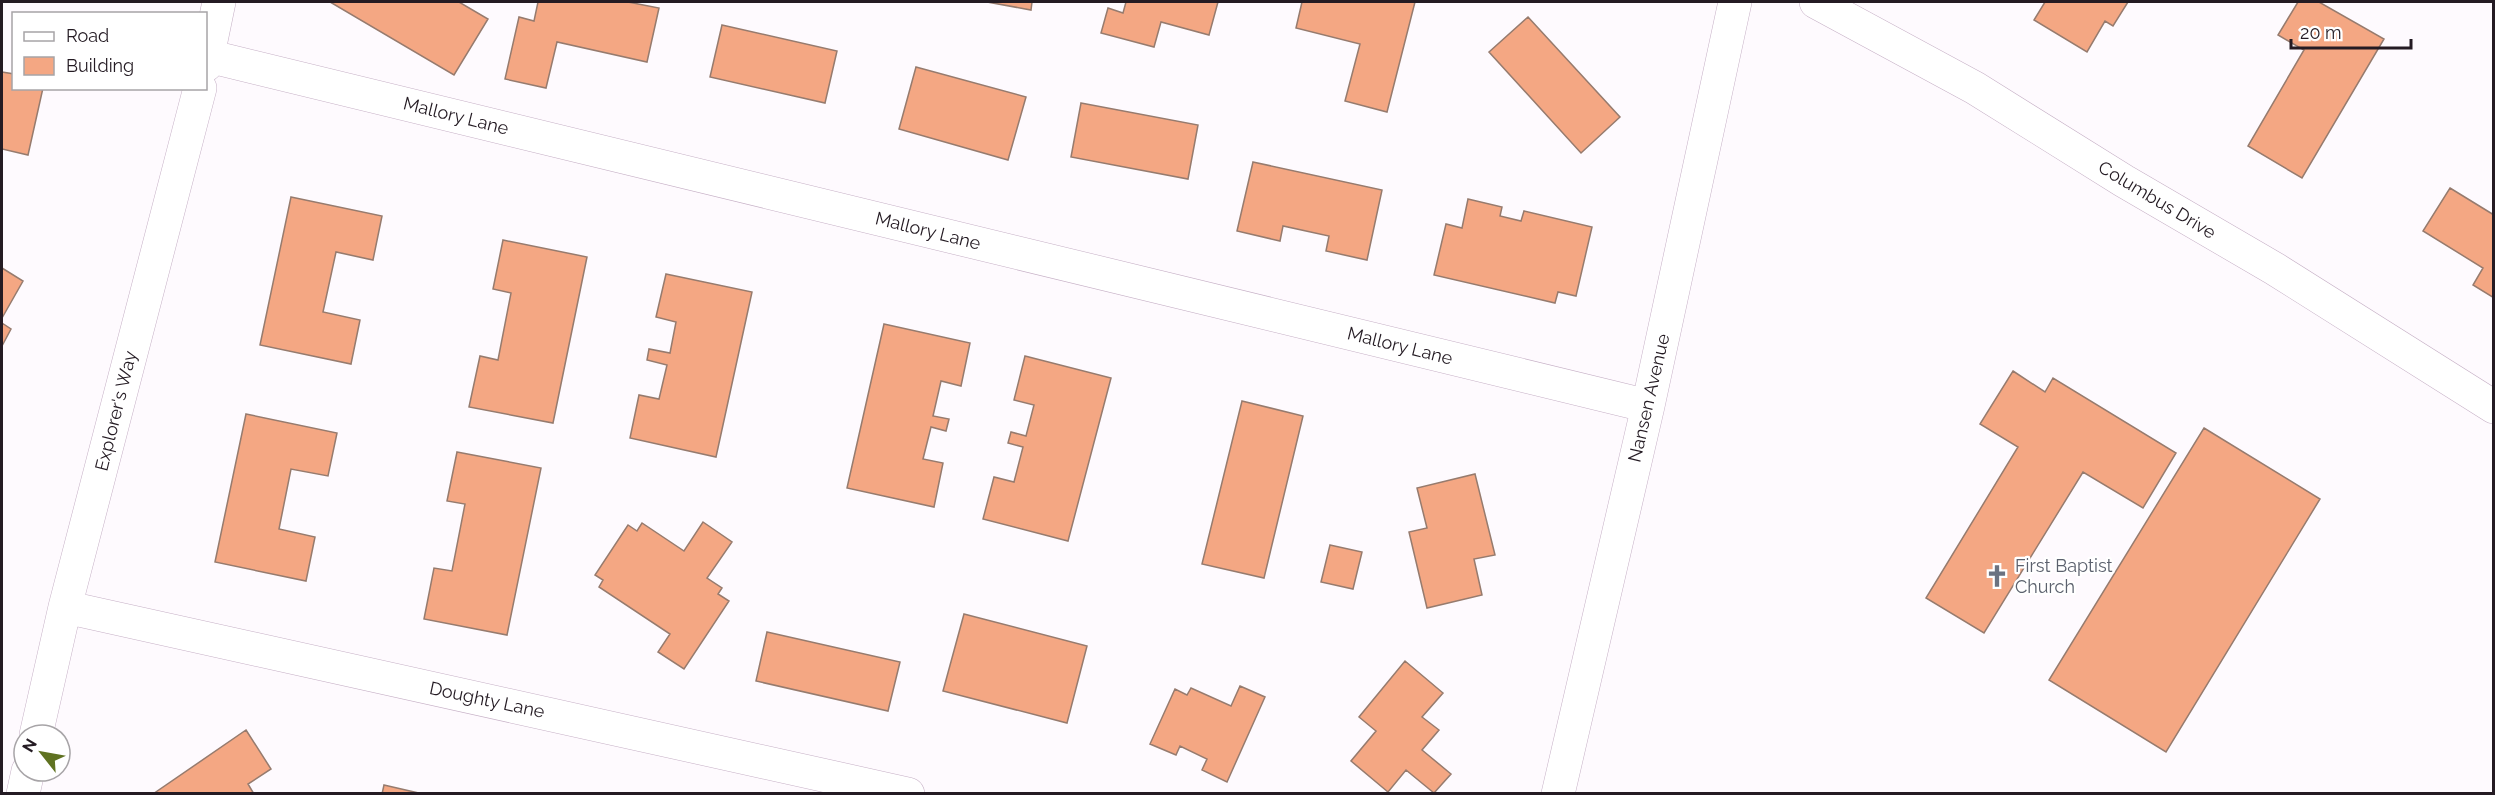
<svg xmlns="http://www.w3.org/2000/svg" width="2495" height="795" font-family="Raleway,sans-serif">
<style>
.building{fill:#f4a783;stroke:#967b6e;stroke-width:1.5}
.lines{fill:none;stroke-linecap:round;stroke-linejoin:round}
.street-casing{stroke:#c6b0c6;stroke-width:34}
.street{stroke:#fff;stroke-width:33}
.labels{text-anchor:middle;stroke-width:4.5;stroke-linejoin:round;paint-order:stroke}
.street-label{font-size:18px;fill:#241b23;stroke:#fff}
.worship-label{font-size:18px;fill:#5b616d;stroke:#fff;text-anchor:start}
</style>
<rect width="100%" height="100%" fill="#fefafe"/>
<path class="building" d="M330,2h129l29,17 -34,56z
M538,2h90l31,6 -12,54 -90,-20 -11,46 -41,-9 14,-62 15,4z
M987,2h45l-1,8z
M1126,2h92l-9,33 -48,-13 -7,25 -53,-14 7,-25 15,5z
M1302,2h113l-28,110 -42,-11 15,-57 -64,-16z
M2045,2h83l-15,24 -8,-5 -18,31 -53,-32z
M2298,2h21l65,37 -82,139 -54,-32 56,-96 -26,-15z
M1528,17l92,100 -39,36 -92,-101z
M722,25l115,26 -12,52 -115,-26z
M916,67l110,30 -18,63 -109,-31z
M2,72l12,2v14h29l-15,67 -26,-6z
M1081,103l117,22 -10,54 -117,-22z
M1253,162l129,28 -15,70 -41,-9 3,-15 -46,-10 -3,15 -43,-10z
M2450,188l44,27v83l-21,-13 10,-17 -60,-37z
M291,197l91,19 -9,44 -37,-8 -13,60 37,8 -9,44 -91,-19z
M1468,199l34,8 -2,9 21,5 3,-10 68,16 -16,69 -18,-4 -3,11 -121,-28 12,-51 16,4z
M503,240l84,17 -34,166 -84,-16 11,-51 18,4 13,-67 -18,-4z
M2,268l21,13 -21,37z
M666,274l86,18 -36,165 -86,-19 9,-43 20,4 8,-34 -20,-5 2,-11 21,4 6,-31 -20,-5z
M2,323l9,6 -9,17z
M884,324l86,19 -9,43 -20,-5 -8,35 16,3 -3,12 -15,-4 -8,32 20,4 -9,44 -87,-19z
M1025,356l86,22 -43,163 -85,-22 11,-42 20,5 9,-35 -15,-4 3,-11 15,4 8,-31 -20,-5z
M2013,371l32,21 8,-14 123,75 -33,55 -60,-36 -99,161 -58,-35 92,-151 -38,-23z
M1242,401l61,15 -39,162 -62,-14z
M246,414l91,19 -9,43 -37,-7 -12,60 36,8 -9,44 -91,-19z
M2204,428l116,71 -154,253 -117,-72z
M457,452l84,16 -34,167 -83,-16 10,-51 18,3 13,-67 -18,-3z
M1475,474l20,81 -21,4 8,36 -55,13 -18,-76 18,-4 -10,-40z
M703,522l29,20 -25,36 15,10 -4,6 11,7 -45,68 -26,-17 12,-18 -71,-47 4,-7 -8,-5 33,-50 9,6 5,-8 42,28z
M1330,545l32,7 -9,37 -32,-7z
M964,614l123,32 -20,77 -124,-32z
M767,632l133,30 -12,49 -132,-30z
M1405,661l38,32 -21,24 17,13 -17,20 29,24 -17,19 -28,-23 -18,22 -37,-31 25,-30 -17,-14z
M1240,686l25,11 -38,85 -25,-12 5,-11 -27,-13 -4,9 -26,-11 25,-55 12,6 4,-7 40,18z
M246,730l25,39 -23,15 6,10h-101z
M384,785l39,9h-41z"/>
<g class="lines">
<g class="street-casing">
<path id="street" d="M1816,2l159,86 149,93 151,88 219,138
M208,56l1440,350
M206,65l13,-63
M65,607l843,187
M36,735l29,-128 135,-519
M23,794l5,-23
M1558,794l90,-388 87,-404"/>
</g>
<use href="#street" class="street"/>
</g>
<defs>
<g id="church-bare" transform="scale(1.8)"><path d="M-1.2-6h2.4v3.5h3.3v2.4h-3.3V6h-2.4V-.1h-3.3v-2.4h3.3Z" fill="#6b7280" stroke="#fff" stroke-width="2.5" paint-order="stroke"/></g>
</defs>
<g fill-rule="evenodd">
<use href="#church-bare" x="1997" y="576"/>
</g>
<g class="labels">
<g class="street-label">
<text transform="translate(456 116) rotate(14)" y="6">Mallory Lane</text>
<text transform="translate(2157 200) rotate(31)" y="6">Columbus Drive</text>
<text transform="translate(928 231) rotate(14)" y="6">Mallory Lane</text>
<text transform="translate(1400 346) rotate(14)" y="6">Mallory Lane</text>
<text transform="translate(1649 398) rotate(-77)" y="6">Nansen Avenue</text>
<text transform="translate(116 411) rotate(-76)" y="6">Explorer's Way</text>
<text transform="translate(487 700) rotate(12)" y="6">Doughty Lane</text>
</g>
<g class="worship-label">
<text x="2015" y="572">First Baptist<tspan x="2015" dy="21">Church</tspan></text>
</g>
</g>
<rect width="2495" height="795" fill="none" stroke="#241b23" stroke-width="6"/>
<rect x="12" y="12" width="195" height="78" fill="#ffffff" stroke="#a7a4a7" stroke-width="1.5"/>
<rect x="24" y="32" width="30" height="9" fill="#ffffff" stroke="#a7a4a7" stroke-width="1.5"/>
<text x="66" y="42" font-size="18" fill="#241b23">Road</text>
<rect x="24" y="57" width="30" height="18" fill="#f4a783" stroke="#a7a4a7" stroke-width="1.5"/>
<text x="66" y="72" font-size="18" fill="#241b23">Building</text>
<g transform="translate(42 753) rotate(301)"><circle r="28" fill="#ffffff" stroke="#a7a4a7" stroke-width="1.5"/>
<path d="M0-4.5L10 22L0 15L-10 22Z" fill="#5f7221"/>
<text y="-9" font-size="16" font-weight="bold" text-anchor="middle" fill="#241b23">N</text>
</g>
<path d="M2291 39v9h120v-9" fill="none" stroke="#241b23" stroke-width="3"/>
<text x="2300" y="39" font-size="18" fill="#241b23" stroke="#ffffff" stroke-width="4.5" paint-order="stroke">20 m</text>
</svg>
